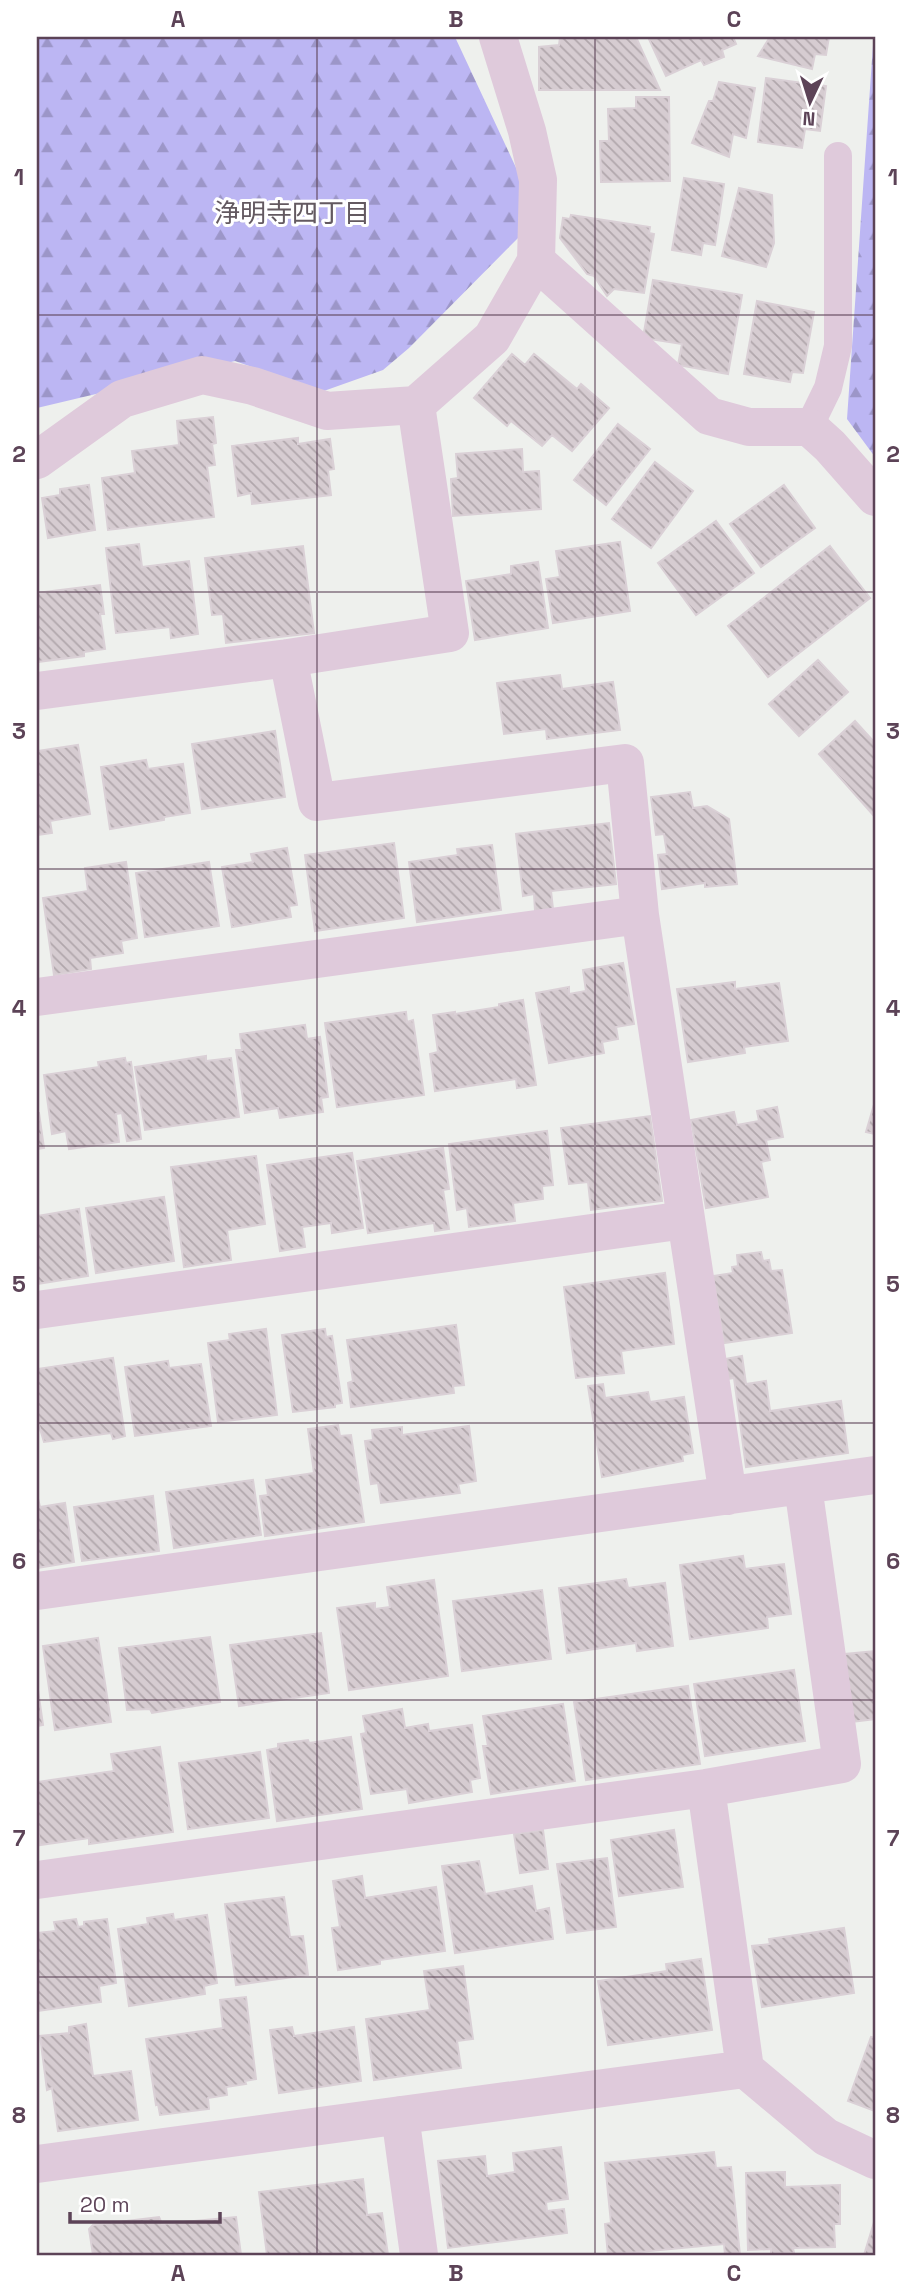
<svg xmlns="http://www.w3.org/2000/svg" width="912" height="2292" font-family="'Space Grotesk','Noto Sans JP',sans-serif">
<style>
.forest{fill:url(#forest-firs)}
.building{fill:url(#building-back-hatch);stroke:#dad0d6;stroke-width:2}
.lines{fill:none;stroke-linecap:round;stroke-linejoin:round}
.lane{stroke:#dfcadb;stroke-width:28}
.street{stroke:#dfcadb;stroke-width:38}
.grid{fill:none;stroke:#5c4357;stroke-width:2;stroke-opacity:0.55}
.labels{text-anchor:middle;stroke-width:6;stroke-linejoin:round;paint-order:stroke}
.neighbourhood-label{font-size:26px;fill:#635960;stroke:#fff}
.neatline{fill:none;stroke:#5c4357;stroke-width:2.5}
.grid-label{font-size:23px;text-anchor:middle;font-weight:bold;fill:#5c4357}
</style>
<defs>
<pattern id="forest-firs" width="22" height="20" patternUnits="userSpaceOnUse" patternTransform="scale(1.75)"><rect width="22" height="20" fill="#bcb6f3"/><path d="M5 1l3.5 6h-7zM16 11l3.5 6h-7z" fill="#9c96c8"/></pattern>
<pattern id="building-back-hatch" width="6" height="6" patternUnits="userSpaceOnUse" patternTransform="scale(1.75)"><rect width="6" height="6" fill="#d6ccd1"/><path d="M-1 5l2 2M0 0l6 6M5-1l2 2" fill="none" stroke="#b1a7ac"/></pattern>
</defs>
<rect width="100%" height="100%" fill="#eef0ed"/>
<path class="forest" d="M37,37h418l70,150 -6,50 -110,111 -26,22 -62,22 -86,-31 -198,47z
M875,39v418l-28,-38 26,-374z"/>
<path class="building" d="M560,37h76l24,53h-121v-43l20,-2z
M648,37h85l3,7 -14,6 2,7 -20,8 -3,-5 -35,16z
M770,37h59l-3,18 -11,-1 -3,15 -54,-13z
M766,78l60,8 -6,45 -15,-2 -3,19 -44,-6z
M719,82l36,6 -9,50 -13,-4 -4,23 -37,-14 17,-42h4z
M636,97h33l1,84 -69,1 -1,-41h9l-1,-32 28,-1z
M684,178l40,6 -9,61 -12,-2 -2,12 -29,-5z
M739,188l33,7 2,48 -8,24 -44,-11z
M571,215l79,12 -1,6 5,1 -10,59 -30,-4 -7,7 -13,-20 -7,-2 -27,-36 3,-20 7,1z
M653,280l89,15 -14,79 -50,-9 4,-21 -39,-6z
M757,301l57,11 -11,61 -11,-1 -2,10 -46,-8z
M512,354l13,11 9,-11 43,35 4,-5 28,24 -37,43 -20,-16 -10,11 -31,-25 -4,5 -33,-28z
M213,417l3,26 -4,1 3,21 -8,1 7,51 -106,13 -6,-52 33,-5 -3,-22 47,-6 -2,-24z
M618,424l32,25 -44,56 -32,-25z
M298,438v6l32,-5 4,30 -6,1 3,25 -79,9 -1,-11 -13,3 -6,-50z
M522,449l1,23 16,-1 2,38 -88,7 -2,-37 7,-1 -2,-24z
M655,462l38,29 -42,57 -39,-29z
M89,485l6,45 -47,8 -6,-40 18,-3v-6z
M784,485l31,43 -54,39 -31,-43z
M716,521l38,52 -58,42 -38,-52z
M620,542l10,69 -77,12 -7,-44 14,-2 -4,-26z
M139,544l3,23 47,-6 9,73 -27,4 -1,-11 -54,6 -10,-85z
M303,546l11,87 -88,10 -3,-29 -11,1 -7,-57z
M830,546l40,52 -102,79 -40,-51z
M538,562l10,66 -73,12 -9,-59 45,-7v-8z
M100,585l4,29h-4l5,35 -21,3v4l-47,6v-69z
M818,660l30,32 -49,44 -30,-32z
M560,675l2,14 51,-7 7,48 -73,9 -1,-10 -42,5 -7,-51z
M855,721l20,22v74l-56,-63z
M275,731l10,66 -83,12 -10,-65z
M78,745l12,69 -40,7 2,12 -15,2v-84z
M146,760l2,9 35,-5 7,49 -26,4v3l-54,9 -9,-62z
M690,792l3,16 14,-2 22,13 8,65 -32,3v-4l-43,6 -4,-34 9,-1 -3,-20 -8,1 -5,-38z
M609,823l7,61 -65,7 2,18 -18,2 -1,-17 -11,2 -7,-62z
M394,843l10,75 -89,13 -10,-76z
M492,845l9,65 -84,12 -8,-60 49,-7 -1,-6z
M287,848l10,57 -8,1 2,11 -59,10 -10,-60 31,-5 -2,-8z
M126,862l11,76 -16,3 2,12 -33,5 1,11 -37,6 -11,-77 45,-7 -3,-23z
M209,862l10,64 -74,11 -9,-64z
M623,963l11,61 -18,3 2,12 -16,3 2,11 -55,10 -13,-70 33,-6v7l17,-3 -3,-21z
M735,982v7l44,-6 9,58 -44,6 1,6 -57,9 -11,-73z
M523,1000l13,85 -19,3 -1,-9 -81,12 -5,-37 8,-2 -5,-37 22,-3v2l44,-7v-3z
M406,1012l1,10 6,-2 11,75 -87,12 -12,-84z
M305,1025l2,14 13,-2 8,60 -7,1 2,14 -43,6 -2,-10 -33,5 -9,-63h6l-2,-16z
M206,1056v5l25,-3 8,59 -94,13 -10,-63z
M125,1058l1,5 5,-1 10,77 -14,2 -5,-28 -6,1 3,28 -50,7 -3,-18 -14,3 -8,-59 55,-8 -1,-5z
M875,1101v33l-9,-2z
M777,1107l6,30 -17,3 4,20 -9,2 7,35 -62,11 -15,-88 43,-8 3,13 22,-4 -2,-10z
M37,1113h2l5,35 -7,1z
M650,1116l12,85 -71,9 -3,-28 -19,2 -8,-56z
M547,1131l6,54 -11,1 1,13 -30,4 2,18 -46,6 -2,-19 -10,2 -8,-66z
M443,1148l6,41 -6,1 6,39 -14,2 -1,-8 -66,10 -11,-72z
M352,1153l11,75 -31,5 -1,-10 -29,4 3,20 -25,4 -13,-86z
M256,1156l9,68 -38,6 4,30 -47,7 -13,-100z
M164,1197l10,64 -78,12 -10,-65z
M79,1209l9,67 -51,8v-68z
M761,1252l2,9 6,-1 2,11 11,-1 10,63 -68,10 -11,-67 20,-3 -1,-6 6,-1 -1,-11z
M665,1273l9,71 -53,7 3,22 -48,5 -12,-91z
M456,1325l8,60 -11,1 1,7 -103,14 -3,-24 5,-2 -6,-41z
M266,1329l11,86 -59,7 -10,-79 22,-3 -1,-6z
M325,1329l1,8 6,-1 10,67 -7,1v3l-42,5 -11,-77z
M742,1356l4,28 20,-3 4,30 71,-10 7,52 -102,14 -12,-89 -7,1 -2,-20z
M113,1358l12,78 -12,3 -2,-6 -67,9 -7,-23v-50z
M168,1361l1,7 32,-4 10,62 -76,10 -10,-69z
M603,1384l2,14 43,-6 2,10 34,-5 9,56 -11,2 1,6 -81,16 -14,-91z
M338,1425l2,11 11,-1 13,87 -99,14 -5,-40 8,-1 -2,-15 48,-7 -6,-44z
M469,1426l7,55 -18,3 2,9 -79,10 -3,-20 -7,1 -6,-43 8,-1 -1,-10 30,-3v8z
M253,1480l8,55 -87,13 -8,-56z
M37,1494l3,13 25,-4 9,59 -37,6z
M153,1496l6,55 -77,10 -8,-54z
M743,1556l2,13 39,-5 7,50 -24,3 1,11 -78,11 -10,-74z
M626,1579l2,9 37,-5 8,63 -36,5 -1,-8 -69,10 -8,-65z
M434,1580l14,96 -99,14 -12,-82 38,-5v6l15,-2 -3,-20z
M542,1590l9,69 -89,12 -9,-70z
M321,1633l8,60 -90,13 -9,-61z
M210,1637l10,65 -68,11 -2,-4 -23,1 -8,-62z
M98,1638l13,84 -56,8 -12,-84z
M875,1651v68l-23,3 -7,-68z
M794,1670l11,71 -100,15 -11,-72z
M37,1683l6,42 -6,1z
M688,1686l12,78 -114,16 -12,-78z
M563,1704l12,77 -84,13 -8,-48h5l-5,-30z
M402,1709l3,19 23,-4 1,7 43,-6 8,53 -10,2 2,12 -63,11 -2,-14 -36,5 -10,-60 5,-1 -3,-17z
M351,1737l11,72 -85,12 -10,-71 11,-2v-4l30,-4 1,3z
M160,1747l13,85 -84,12v-6l-49,7 -3,-26v-37l77,-11 -3,-17z
M260,1752l9,66 -81,11 -9,-66z
M543,1830l5,39 -28,4 -6,-39z
M674,1830l9,57 -64,9 -8,-56z
M607,1858l9,69 -49,6 -10,-69z
M479,1861l6,33 47,-8 4,25 13,-3 4,31 -98,14 -13,-87z
M362,1876l3,22 71,-11 9,64 -65,9v4l-42,6 -6,-42 8,-1 -7,-46z
M284,1897l6,40 13,-1 5,39 -72,10 -11,-81z
M173,1914l1,6 33,-5 10,68 -13,3 1,8 -76,12 -11,-77 30,-5 -1,-6z
M76,1919l2,8 6,-1v-4l23,-3 9,64 -17,3 2,16 -64,9 1,-78 18,-2 -2,-9z
M844,1928l10,65 -92,14 -10,-61 18,-2 -1,-5z
M701,1959l11,71 -104,15 -10,-64 69,-10 -1,-7z
M463,1966l10,73 -16,2 4,27 -87,12 -8,-61 64,-9 -6,-39z
M246,1997l10,82 -11,2 1,3 -20,3 1,8 -19,3 1,11 -49,6 -2,-11 -2,1 -10,-66 77,-11 -3,-28z
M86,2024l7,52 38,-5 7,49 -80,11 -6,-43 -5,2 -7,-54 29,-3v-6z
M292,2027l2,9 60,-9 7,54 -82,12 -9,-63z
M871,2037l4,1v73l-27,-10z
M561,2147l7,52 -22,3 1,9 17,-2 3,24 -119,15 -10,-87 47,-5 2,20 28,-4 -2,-19z
M714,2152l2,16 15,-1 9,88h-15l-1,-11 -116,11 -3,-31 6,-1 -6,-60z
M785,2172v15l55,-2v39h-6l1,23 -42,1 1,5 -23,1v-5l-23,1 -2,-77z
M363,2179l4,36 15,-2 6,42h-121l-8,-63z
M159,2217l3,7 74,-7 5,38h-148l-4,-26 4,-4z
M875,2219v36h-11z"/>
<g class="lines">
<path class="lane" d="M809,427l19,-39 10,-42v-190"/>
<path class="street" d="M536,261l173,155 40,11h60l21,19 45,51
M37,460l85,-61 80,-24 51,11 74,25 89,-6 76,-67 44,-77 2,-81 -11,-49 -29,-94
M288,658l29,144 308,-39 15,152 88,581
M37,691l251,-33 162,-25 -34,-228
M37,997l603,-82
M37,1310l648,-90
M37,1591l838,-116
M706,1788l39,281 81,68 49,23
M37,1880l669,-92 136,-24 -39,-278
M400,2115l19,140
M37,2164l708,-95"/>
</g>
<path class="grid" d="M317,37v2218M595,37v2218M37,315h838M37,592h838M37,869h838M37,1146h838M37,1423h838M37,1700h838M37,1977h838"/>
<g class="labels">
<g class="neighbourhood-label">
<text x="292" y="222">浄明寺四丁目</text>
</g>
</g>
<rect width="912" height="2292" fill="none" stroke="#ffffff" stroke-width="77"/>
<g transform="translate(810 102) rotate(184)" stroke="#ffffff" stroke-width="5" paint-order="stroke">
<path d="M0-5L12 26L0 18L-12 26Z" fill="#5c4357"/>
<text y="-10" font-size="19" font-weight="bold" text-anchor="middle" fill="#5c4357">N</text>
</g>
<path d="M70 2212v10h150v-10" fill="none" stroke="#5c4357" stroke-width="3.5"/>
<text x="80" y="2212" font-size="21" fill="#5c4357" stroke="#ffffff" stroke-width="5" paint-order="stroke">20 m</text>
<rect x="38" y="38" width="836" height="2216" class="neatline"/>
<g class="grid-label">
<text x="178" y="27">A</text>
<text x="456" y="27">B</text>
<text x="734" y="27">C</text>
<text x="19" y="185">1</text>
<text x="893" y="185">1</text>
<text x="19" y="462">2</text>
<text x="893" y="462">2</text>
<text x="19" y="739">3</text>
<text x="893" y="739">3</text>
<text x="19" y="1016">4</text>
<text x="893" y="1016">4</text>
<text x="19" y="1292">5</text>
<text x="893" y="1292">5</text>
<text x="19" y="1569">6</text>
<text x="893" y="1569">6</text>
<text x="19" y="1846">7</text>
<text x="893" y="1846">7</text>
<text x="19" y="2123">8</text>
<text x="893" y="2123">8</text>
<text x="178" y="2281">A</text>
<text x="456" y="2281">B</text>
<text x="734" y="2281">C</text>
</g>
</svg>
